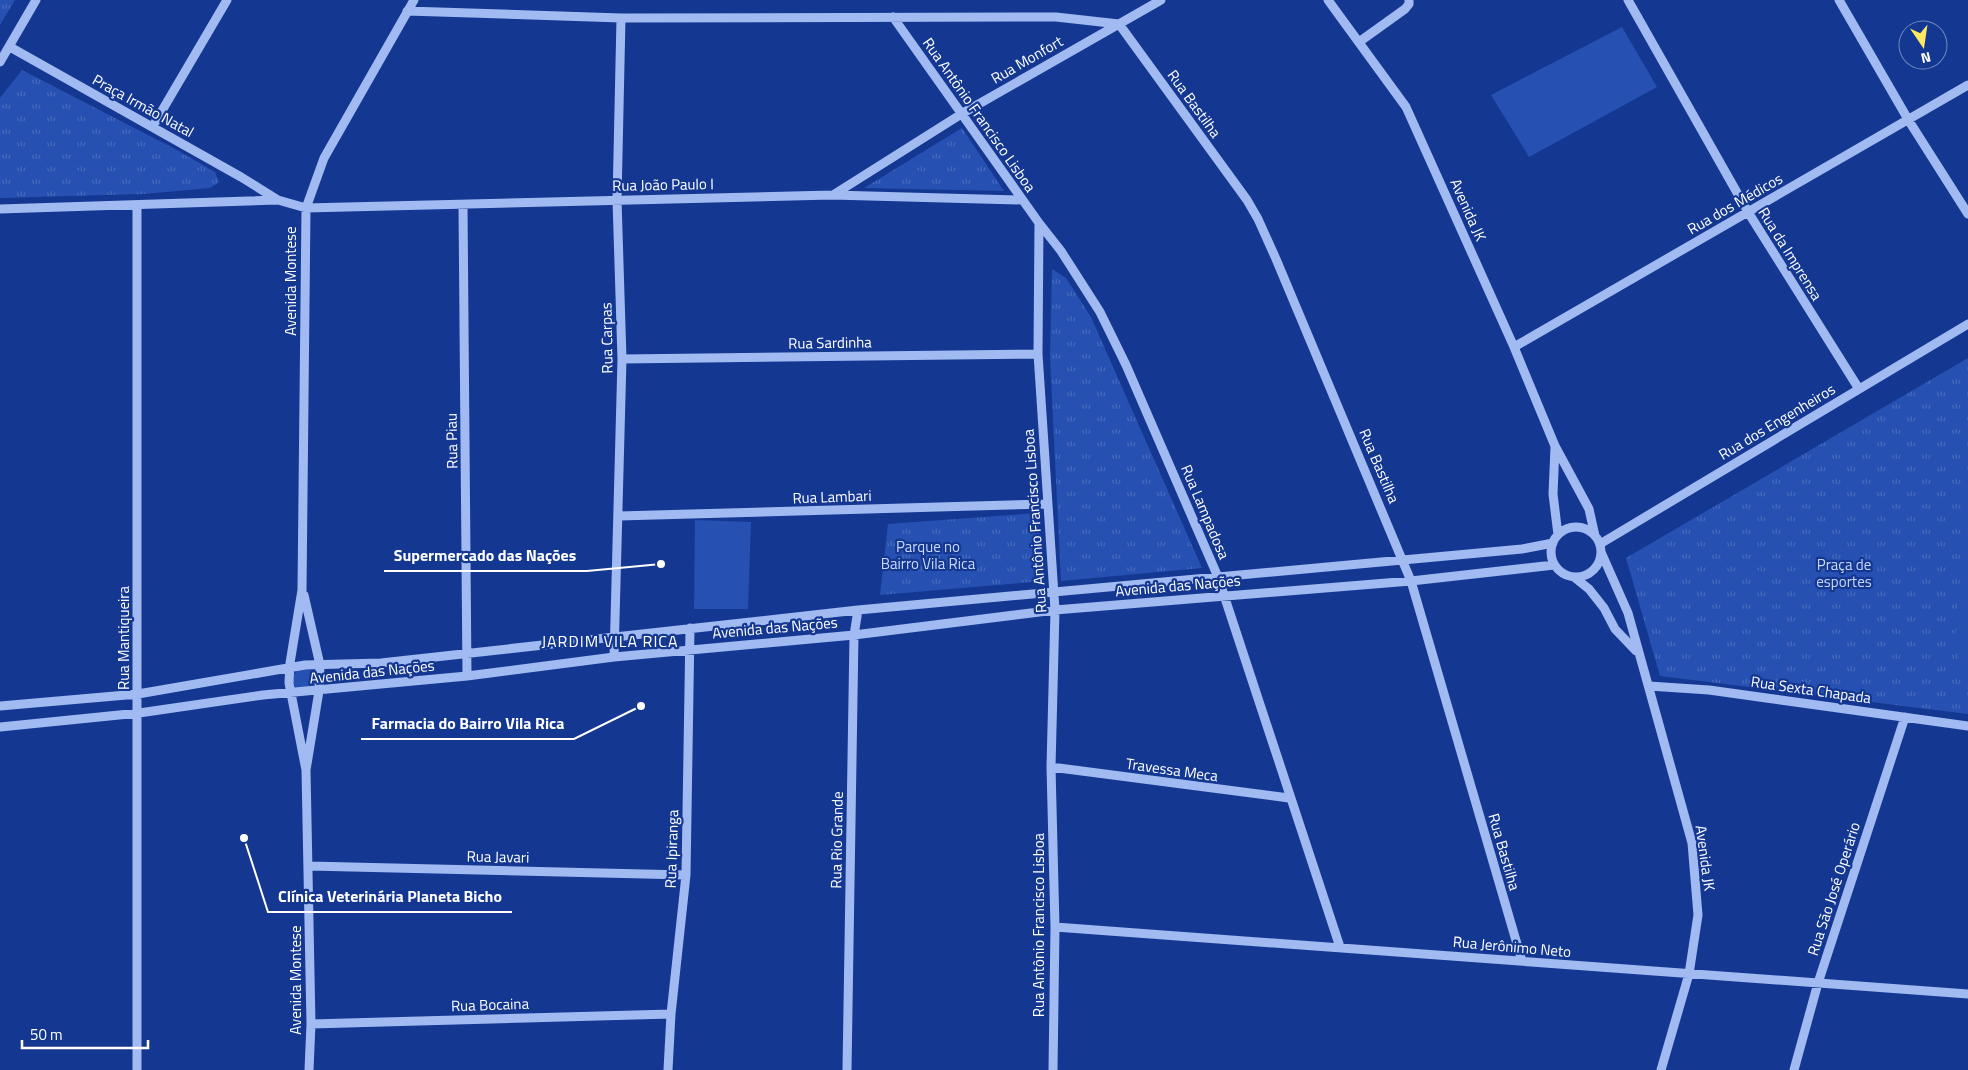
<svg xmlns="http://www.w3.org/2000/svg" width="1968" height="1070" font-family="'Titillium Web',sans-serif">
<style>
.park{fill:url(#park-tufts)}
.garden{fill:#2650b1}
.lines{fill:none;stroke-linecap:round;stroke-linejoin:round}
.minor{stroke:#a1baf1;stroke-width:9}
.labels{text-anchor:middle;stroke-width:4.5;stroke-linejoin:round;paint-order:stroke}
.street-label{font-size:15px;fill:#fff;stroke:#143892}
.park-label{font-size:15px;fill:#c8d8fc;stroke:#143892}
.neighbourhood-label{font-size:16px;letter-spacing:1px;fill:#fff;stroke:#143892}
.leader{fill:none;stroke:#fff;stroke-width:2}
.callout-dot{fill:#fff;stroke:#143892;stroke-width:2}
.callout-label{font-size:16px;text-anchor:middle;font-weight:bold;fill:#fff;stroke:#143892;stroke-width:4.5;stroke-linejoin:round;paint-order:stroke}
</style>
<defs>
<pattern id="park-tufts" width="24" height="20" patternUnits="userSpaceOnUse" patternTransform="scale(1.25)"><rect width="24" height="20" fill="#2650b1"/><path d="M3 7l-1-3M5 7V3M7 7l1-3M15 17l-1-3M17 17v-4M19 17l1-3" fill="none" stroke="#476abd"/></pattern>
</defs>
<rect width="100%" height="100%" fill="#143892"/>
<path class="park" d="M0,0h15l-15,25z
M22,70l155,80 38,22 4,10 -9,6 -67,6 -143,4v-100z
M962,128l42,63 -140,-3z
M1052,269l14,9 25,39 111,251 -141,13 -11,-224z
M1968,358v356l-308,-38 -34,-118z
M1038,513l5,68 -163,14 8,-71z"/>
<path class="garden" d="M1622,27l35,60 -128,70 -38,-62z
M1968,468v211l-9,-18 -3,-27z
M695,520l56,2 -3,87h-54z
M299,669c15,0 18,3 16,18l-18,3 -4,-7v-8z"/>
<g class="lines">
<path class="minor" d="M1328,0l78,107 108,240 41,99 34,63 6,27
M1628,0l120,212 111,177
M1839,0l70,121 59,93
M407,11l214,7 435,-1 63,7 128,176 11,19 18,40 135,322 111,380
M893,17l146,206 -1,131 17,256 -4,157 4,160 -2,143
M1359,42l46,-33 4,-5v-4
M10,47l231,130 37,23
M0,62l36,-62
M153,126l74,-126
M833,195l130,-82 198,-113
M463,206l4,470
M0,209l278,-9 28,8 526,-13 190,5
M1039,223l22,28 39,61 26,53 92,212 122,370
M1514,347l454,-262
M622,359l416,-5
M1555,447l-2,47 5,41
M619,516l428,-12
M1551 552a25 25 0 1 1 50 0a25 25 0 1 1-50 0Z
M1600,544l368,-220
M1601,552l27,61 64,230 6,72 -9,59 -28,96
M1574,577l15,12 15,19 11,21 21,22
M304,595l16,70 -1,26 -13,79 5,254 -2,46
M614,657l8,-298 -5,-159 4,-182
M1649,686l60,4 259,36
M0,706l138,-12 167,-29 76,-2 477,-53 664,-61 31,-6
M0,727l139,-14 124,-18 204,-19 147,-19 240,-22 201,-25 356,-29 143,-16
M1051,767l238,31
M306,770l-17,-87 1,-20 12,-73 4,-382 18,-50 90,-158
M309,866l377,9
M1055,927l913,67
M311,1024l360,-10
M137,1070v-865
M668,1070l3,-56 15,-139 4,-247
M847,1070l7,-435 4,-25
M1794,1070l24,-87 87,-266"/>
</g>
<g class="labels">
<g class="street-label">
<text transform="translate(1027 60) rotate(-30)" y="5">Rua Monfort</text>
<text transform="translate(1194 104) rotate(54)" y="5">Rua Bastilha</text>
<text transform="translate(143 106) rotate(29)" y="5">Praça Irmão Natal</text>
<text transform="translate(979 115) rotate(55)" y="5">Rua Antônio Francisco Lisboa</text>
<text transform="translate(663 185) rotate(-1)" y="5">Rua João Paulo I</text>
<text transform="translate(1735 204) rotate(-30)" y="5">Rua dos Médicos</text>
<text transform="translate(1468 210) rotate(66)" y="5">Avenida JK</text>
<text transform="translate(1790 254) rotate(58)" y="5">Rua da Imprensa</text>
<text transform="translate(291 281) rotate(-90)" y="5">Avenida Montese</text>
<text transform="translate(607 338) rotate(-91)" y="5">Rua Carpas</text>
<text transform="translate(830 343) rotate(-1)" y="5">Rua Sardinha</text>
<text transform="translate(1777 422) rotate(-31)" y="5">Rua dos Engenheiros</text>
<text transform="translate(452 441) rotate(-91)" y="5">Rua Piau</text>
<text transform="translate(1379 466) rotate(67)" y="5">Rua Bastilha</text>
<text transform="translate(832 497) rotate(-2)" y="5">Rua Lambari</text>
<text transform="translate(1205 512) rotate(67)" y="5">Rua Lampadosa</text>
<text transform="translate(1035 521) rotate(-94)" y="5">Rua Antônio Francisco Lisboa</text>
<text transform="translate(1178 586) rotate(-5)" y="5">Avenida das Nações</text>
<text transform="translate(775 628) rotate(-5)" y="5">Avenida das Nações</text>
<text transform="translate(124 638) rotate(-90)" y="5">Rua Mantiqueira</text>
<text transform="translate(372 672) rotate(-6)" y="5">Avenida das Nações</text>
<text transform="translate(1811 690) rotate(8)" y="5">Rua Sexta Chapada</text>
<text transform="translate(1172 770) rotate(8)" y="5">Travessa Meca</text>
<text transform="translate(837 840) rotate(-89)" y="5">Rua Rio Grande</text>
<text transform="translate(672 849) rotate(-88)" y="5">Rua Ipiranga</text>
<text transform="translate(1504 852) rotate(74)" y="5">Rua Bastilha</text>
<text transform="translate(498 857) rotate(1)" y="5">Rua Javari</text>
<text transform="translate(1705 858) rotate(82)" y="5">Avenida JK</text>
<text transform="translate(1834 889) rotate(-72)" y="5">Rua São José Operário</text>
<text transform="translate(1039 925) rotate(-90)" y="5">Rua Antônio Francisco Lisboa</text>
<text transform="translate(1512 947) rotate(5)" y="5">Rua Jerônimo Neto</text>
<text transform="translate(296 980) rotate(-90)" y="5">Avenida Montese</text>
<text transform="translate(490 1005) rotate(-2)" y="5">Rua Bocaina</text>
</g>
<g class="park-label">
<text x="928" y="552">Parque no<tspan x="928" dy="17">Bairro Vila Rica</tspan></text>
<text x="1844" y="570">Praça de<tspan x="1844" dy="17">esportes</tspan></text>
</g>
<g class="neighbourhood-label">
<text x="610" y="647">JARDIM VILA RICA</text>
</g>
</g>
<path class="leader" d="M661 564L587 571H384M641 706L574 739H361M244 838L268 912H512"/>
<g class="callout-dot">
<circle cx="661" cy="564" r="5"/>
<circle cx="641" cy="706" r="5"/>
<circle cx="244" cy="838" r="5"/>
</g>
<g class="callout-label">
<text x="485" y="561">Supermercado das Nações</text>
<text x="468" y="729">Farmacia do Bairro Vila Rica</text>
<text x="390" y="902">Clínica Veterinária Planeta Bicho</text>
</g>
<g transform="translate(1923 45) rotate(167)"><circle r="24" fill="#143892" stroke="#7288be"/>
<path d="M0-4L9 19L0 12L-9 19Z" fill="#ffe961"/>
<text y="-8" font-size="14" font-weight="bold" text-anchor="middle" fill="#ffffff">N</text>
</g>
<path d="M22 1040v8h126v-8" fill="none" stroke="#ffffff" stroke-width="2.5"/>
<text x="30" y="1040" font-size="15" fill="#ffffff" stroke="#143892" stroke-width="4" paint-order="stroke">50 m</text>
</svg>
